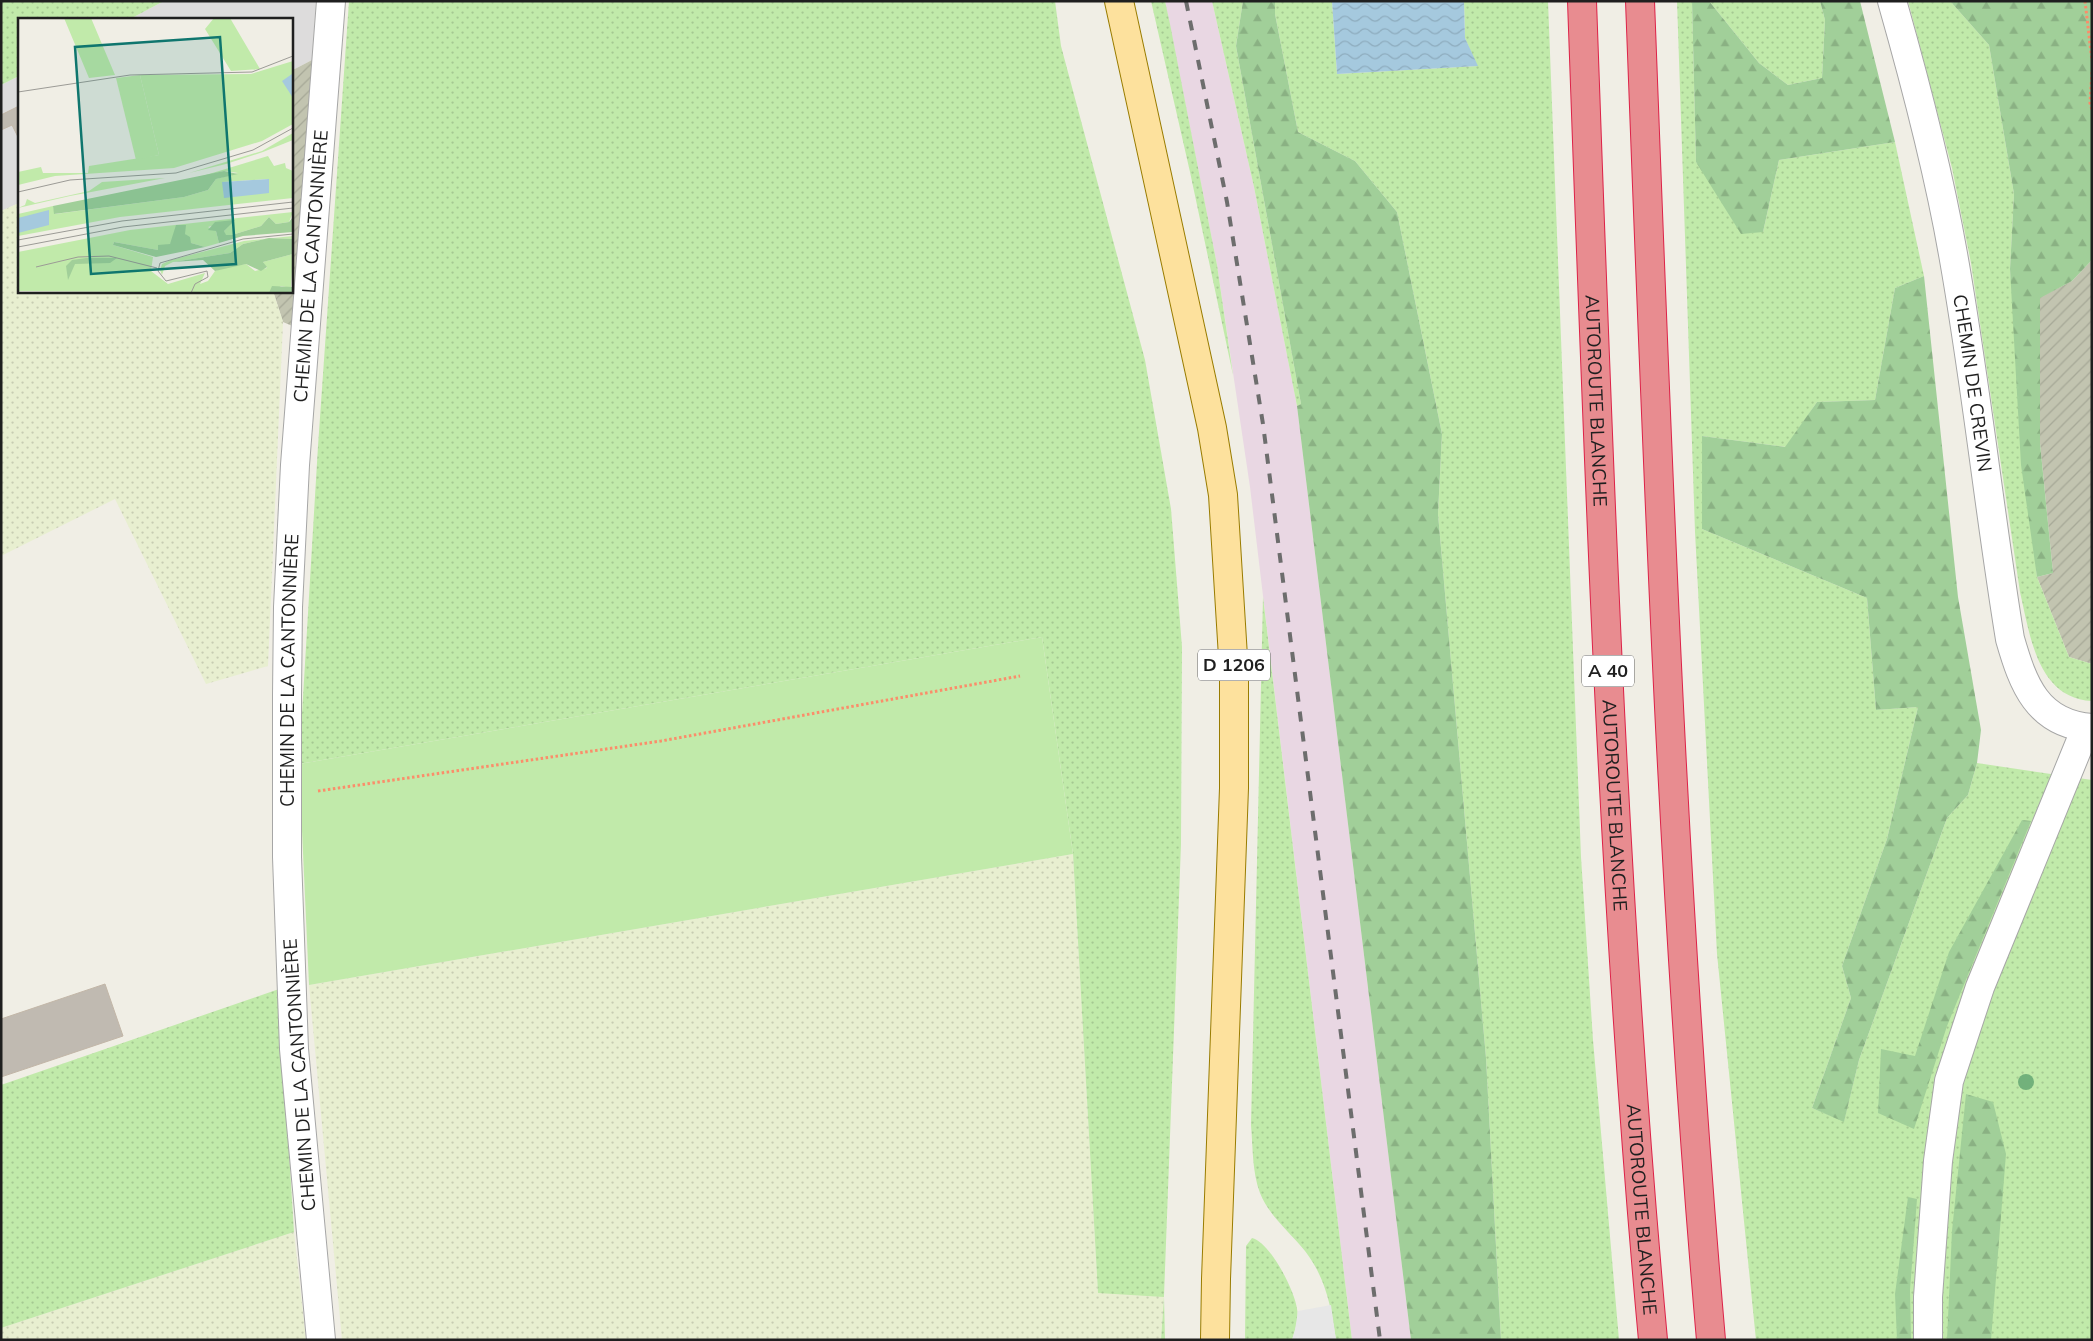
<svg xmlns="http://www.w3.org/2000/svg" width="2093" height="1341" font-family="Mulish,sans-serif">
<style>
.residential{fill:#dddcdc}
.industrial{fill:#e9d7e3}
.construction{fill:url(#construction-furrows)}
.farmland{fill:url(#farmland-dots)}
.grass{fill:url(#grass-dots)}
.forest{fill:url(#forest-firs)}
.garden{fill:#c1eaaa}
.parking{fill:#e7e7e7}
.water{fill:url(#water-waves)}
.building{fill:#c0bab1;stroke:#c2b6a7}
.lines{fill:none;stroke-linecap:round;stroke-linejoin:round}
.minor-casing{stroke:#a6a6a6;stroke-width:30}
.major-casing{stroke:#997c00;stroke-width:30}
.highway-casing{stroke:#dd2248;stroke-width:30}
.path{stroke:#fb8d6a;stroke-width:3;stroke-dasharray:2.5 2.5;stroke-linecap:butt}
.minor{stroke:#fff;stroke-width:28}
.major{stroke:#fde19d;stroke-width:28}
.highway{stroke:#e88c90;stroke-width:28}
.rail{stroke:#6d6d6d;stroke-width:4;stroke-dasharray:10 10;stroke-linecap:butt}
.tree{fill:#72b17b}
.labels{text-anchor:middle;stroke-width:4.5;stroke-linejoin:round;paint-order:stroke}
.shield{fill:#fff;stroke:#626262;stroke-width:1}
.shield-label{font-size:18px;font-weight:bold;fill:#1f1f1f}
.street-label{font-size:19px;fill:#1f1f1f;stroke:#fff}
.inset-road{fill:none;stroke:#9c9b96;stroke-width:1}
.view{fill:#0f766e;fill-opacity:0.15;stroke:#0f766e;stroke-width:2.5}
.inset-edge{fill:none;stroke:#1f1f1f;stroke-width:2.5}
</style>
<defs>
<pattern id="construction-furrows" width="10" height="10" patternUnits="userSpaceOnUse" patternTransform="scale(1.25)"><rect width="10" height="10" fill="#c2c4b0"/><path d="M-1 1l2-2M0 10L10 0M9 11l2-2" fill="none" stroke="#a6a897"/></pattern>
<pattern id="farmland-dots" width="8" height="8" patternUnits="userSpaceOnUse" patternTransform="scale(1.25)"><rect width="8" height="8" fill="#e8efd0"/><path d="M2 2h.1M6 6h.1" fill="none" stroke="#c7ccb2" stroke-width="1.8" stroke-linecap="round"/></pattern>
<pattern id="grass-dots" width="8" height="8" patternUnits="userSpaceOnUse" patternTransform="scale(1.25)"><rect width="8" height="8" fill="#c1eaaa"/><path d="M2 2h.1M6 6h.1" fill="none" stroke="#a5c892" stroke-width="1.8" stroke-linecap="round"/></pattern>
<pattern id="forest-firs" width="22" height="20" patternUnits="userSpaceOnUse" patternTransform="scale(1.25)"><rect width="22" height="20" fill="#a1cf99"/><path d="M5 1l3.5 6h-7zM16 11l3.5 6h-7z" fill="#8ab183"/></pattern>
<pattern id="water-waves" width="16" height="10" patternUnits="userSpaceOnUse" patternTransform="scale(1.25)"><rect width="16" height="10" fill="#a5c9de"/><path d="M0 5q4-4 8 0t8 0" fill="none" stroke="#8eacbe"/></pattern>
</defs>
<rect width="100%" height="100%" fill="#f0eee5"/>
<path class="residential" d="M164,1h152l-4,59 -21,11v-52h-161z
M19,76v127l-18,8v-126z"/>
<path class="industrial" d="M1165,1h47l42,186 43,219 114,934h-59l-102,-853 -33,-222z"/>
<path class="construction" d="M312,60l-15,268 -14,-6 -10,-31h18v-220z
M2092,260v404l-23,-7 -32,-80 16,-4 -13,-130v-146l32,-16z"/>
<path class="farmland" d="M19,203v88h254l10,31 -15,344 -62,18 -91,-185 -114,57v-345z
M1073,854l25,438 66,4 -3,44h-819l-33,-355z
M294,1232l12,108h-305v-12z"/>
<path class="grass" d="M1,1h163l-34,18h-111v57l-18,9z
M349,1h706l6,45 84,314 26,149 11,138 -1,197 -17,452 1,44h-4l3,-43 -66,-4 -25,-439 -31,-217 -743,127 19,-318z
M1151,1h14l5,23 47,241 16,110 -43,-203z
M1212,1h31l-7,45 65,358 -4,2 -43,-219z
M1275,1h57l5,73 140,-8 -12,-28 -1,-37h84l33,856 12,183 26,300h-118l-15,-282 -48,-544 4,-80 -45,-222 -42,-51 -57,-29 -23,-118z
M1677,1h15l4,161 67,70 16,-72 116,-18 29,134 -29,12 -20,112 -58,2 -31,45 -84,-11v93l165,69 9,112 42,-3 -31,132 -45,127 9,32 -39,110 32,13 15,-61 88,-242 21,-23 9,-32 115,17v560h-336l-39,-386 -22,-422z
M1709,1h111l5,19 -3,58 -34,7 -29,-22z
M1908,1h42l39,44 25,149 -4,75 27,308 32,80 23,7v37c-55,-3 -62,-66 -72,-109l-49,-329 -19,-95z
M1263,597l89,743h-16c-5,-33 -10,-62 -31,-89 -15,-19 -36,-35 -45,-58 -8,-21 -7,-46 -9,-68z
M279,989l15,243 -293,96v-243z
M1252,1238c18,4 43,53 45,71 2,10 -2,21 -5,31h-47l1,-94z"/>
<path class="forest" d="M1243,1h32v13l23,118 57,29 42,51 45,222 -4,80 48,544 15,282h-90l-114,-934 4,-2 -65,-358z
M1692,1h17l50,62 29,22 34,-7 3,-58 -5,-19h40l35,141 -116,18 -16,72 -22,2 -45,-72z
M1950,1h142v259l-20,21 -32,17v145l13,130 -16,4 -16,-112 -11,-196 4,-75 -25,-149z
M1924,276l34,321 23,133 -4,33 -9,32 -21,23 -88,242 -15,62 -32,-14 39,-110 -9,-32 45,-127 31,-132 -42,3 -9,-112 -165,-69v-93l83,11 32,-45 58,-2 20,-112z
M2022,820l9,1 -84,205 -33,103 -36,-16 3,-64 34,7 34,-104z
M1966,1094l27,8 13,52 -15,186h-44l5,-109z
M1908,1197l9,2 -7,91 1,50h-14l-2,-46z"/>
<path class="garden" d="M1042,637l31,217 -764,131 -10,-221z"/>
<path class="parking" d="M1331,1305l5,35h-44l3,-10 3,-19z"/>
<path class="water" d="M1332,1h132l1,37 13,28 -141,8z"/>
<path class="building" d="M19,106v33l-7,-14 -11,5v-15z
M105,984l18,52 -122,41v-58z"/>
<g class="lines">
<g class="minor-casing">
<g id="minor">
<path id="s1" d="M1892,1c24,84 46,168 61,253 23,128 36,257 57,385 13,45 27,85 82,89"/>
<path id="s2" d="M321,1340l-27,-291 -7,-192v-162l1,-88 7,-142 36,-464"/>
<path d="M1928,1340v-43l10,-136 11,-80 31,-94 106,-259"/>
</g>
</g>
<g class="major-casing">
<path id="major" d="M1119,1l93,427 11,67 11,178v115l-18,491 -1,61"/>
</g>
<g class="highway-casing">
<g id="highway">
<path id="s3" d="M1582,1c16,447 30,894 71,1339"/>
<path d="M1640,1c17,447 32,893 71,1339"/>
</g>
</g>
<path class="path" d="M2085,1l7,60
M2092,72l-2,31 2,7
M318,791l343,-50 359,-65"/>
<use href="#minor" class="minor"/>
<use href="#major" class="major"/>
<use href="#highway" class="highway"/>
<path class="rail" d="M1186,1l41,201 36,222 117,916"/>
</g>
<circle class="tree" cx="2026" cy="1082" r="8"/>
<g class="labels">
<g class="shield">
<rect x="1198" y="649.5" width="72" height="31" rx="4"/>
<rect x="1582" y="655.5" width="52" height="31" rx="4"/>
</g>
<g class="shield-label">
<text x="1234" y="671">D 1206</text>
<text x="1608" y="677">A 40</text>
</g>
<g class="street-label">
<text dy="7" stroke="none"><textPath href="#s2" startOffset="1076">CHEMIN DE LA CANTONNIÈRE</textPath></text>
<text dy="7" stroke="none"><textPath href="#s1" startOffset="391">CHEMIN DE CREVIN</textPath></text>
<text dy="7" stroke="none"><textPath href="#s3" startOffset="400">AUTOROUTE BLANCHE</textPath></text>
<text dy="7" stroke="none"><textPath href="#s2" startOffset="671">CHEMIN DE LA CANTONNIÈRE</textPath></text>
<text dy="7" stroke="none"><textPath href="#s3" startOffset="805">AUTOROUTE BLANCHE</textPath></text>
<text transform="translate(299 1075) rotate(-94)" y="7">CHEMIN DE LA CANTONNIÈRE</text>
<text dy="7" stroke="none"><textPath href="#s3" startOffset="1210">AUTOROUTE BLANCHE</textPath></text>
</g>
</g>
<g transform="translate(18 18)">
<rect width="275" height="275" fill="#f0eee5"/>
<path d="M46,0h27l24,57 -26,3zM196,0h16l30,51 -29,2 -26,-42zM275,43v63l-31,17 -88,27 -119,8 -37,9v-13l23,-5 2,6h45l1,-7 70,-11 -19,-80 111,-1zM275,115v7l-30,12 -37,12 -37,9 73,-22zM250,138l6,10 11,-3 1,5 7,3v27l-173,19 -102,19v-22l35,-8 2,8 129,-17 24,-7 8,-11 22,-6 -14,-2 -38,10zM251,161l-42,17 -3,1 -1,-15zM147,160l-95,18 -52,12 7,-3 2,-6 8,4 54,-12 13,-9zM275,194l-4,10 -13,2 -7,-7 -8,9 -29,9h-7l-1,-4 10,-11 -26,7 8,4 3,12 -14,4 -14,-4 -6,-9v-9l-15,19 -12,6 -44,-8 -1,3 40,12 -2,14 17,13 37,-11 -5,11 8,-3 7,-10 14,-5 17,-2 9,7 12,-3 -4,-6 30,-8 -2,34 -10,-2 -12,7 -251,-2v-39l112,-22zM275,218v3l-24,-1 -26,6 -13,9 -57,9 -8,4 -3,9 -2,-5 2,-6 9,-4 73,-19z" fill="#c1eaaa" fill-rule="evenodd"/>
<path d="M206,153l14,3 -22,5 -8,11 -24,7 -130,17 -1,-8zM251,199l7,7 13,-2 4,-5v15l-50,4 -24,7 -3,-12 -8,-1 7,-8 20,-2 -11,11 2,4h6l29,-9zM158,207h10l-1,9 5,3 1,6 14,4 -49,10 -43,-12 1,-3 44,8v-5l12,-1zM251,220l24,1v15l-30,8 4,5 -6,4 -15,-7 -31,7 -12,-11 -30,2 57,-9 13,-9zM68,240h31l-7,5 -35,1 -7,16 -2,-14 6,-6zM254,268l21,1v6h-24z" fill="#a1cf99"/>
<path d="M122,57l19,80 -23,5 -20,-82z" fill="#c1eaaa"/>
<path d="M274,56l1,1v23l-11,-17zM251,161v14l-45,5 -2,-16zM31,192v15l-31,8v-15z" fill="#a5c9de"/>
<path class="inset-road" d="M0,74l112,-17 122,-3 41,-16M0,174l52,-12 106,-7 77,-23 40,-22M0,222l104,-19 171,-19M0,229l105,-20 170,-19M18,249l42,-10 31,-1 48,12M173,275l4,-9 13,-7 -1,-6 -41,10 -8,-10 2,-8 83,-24 50,-5"/>
<path class="view" d="M202,19l16,227 -145,10 -16,-227z"/>
<rect width="275" height="275" class="inset-edge"/>
</g>
<rect width="2093" height="1341" fill="none" stroke="#1f1f1f" stroke-width="5"/>
</svg>
